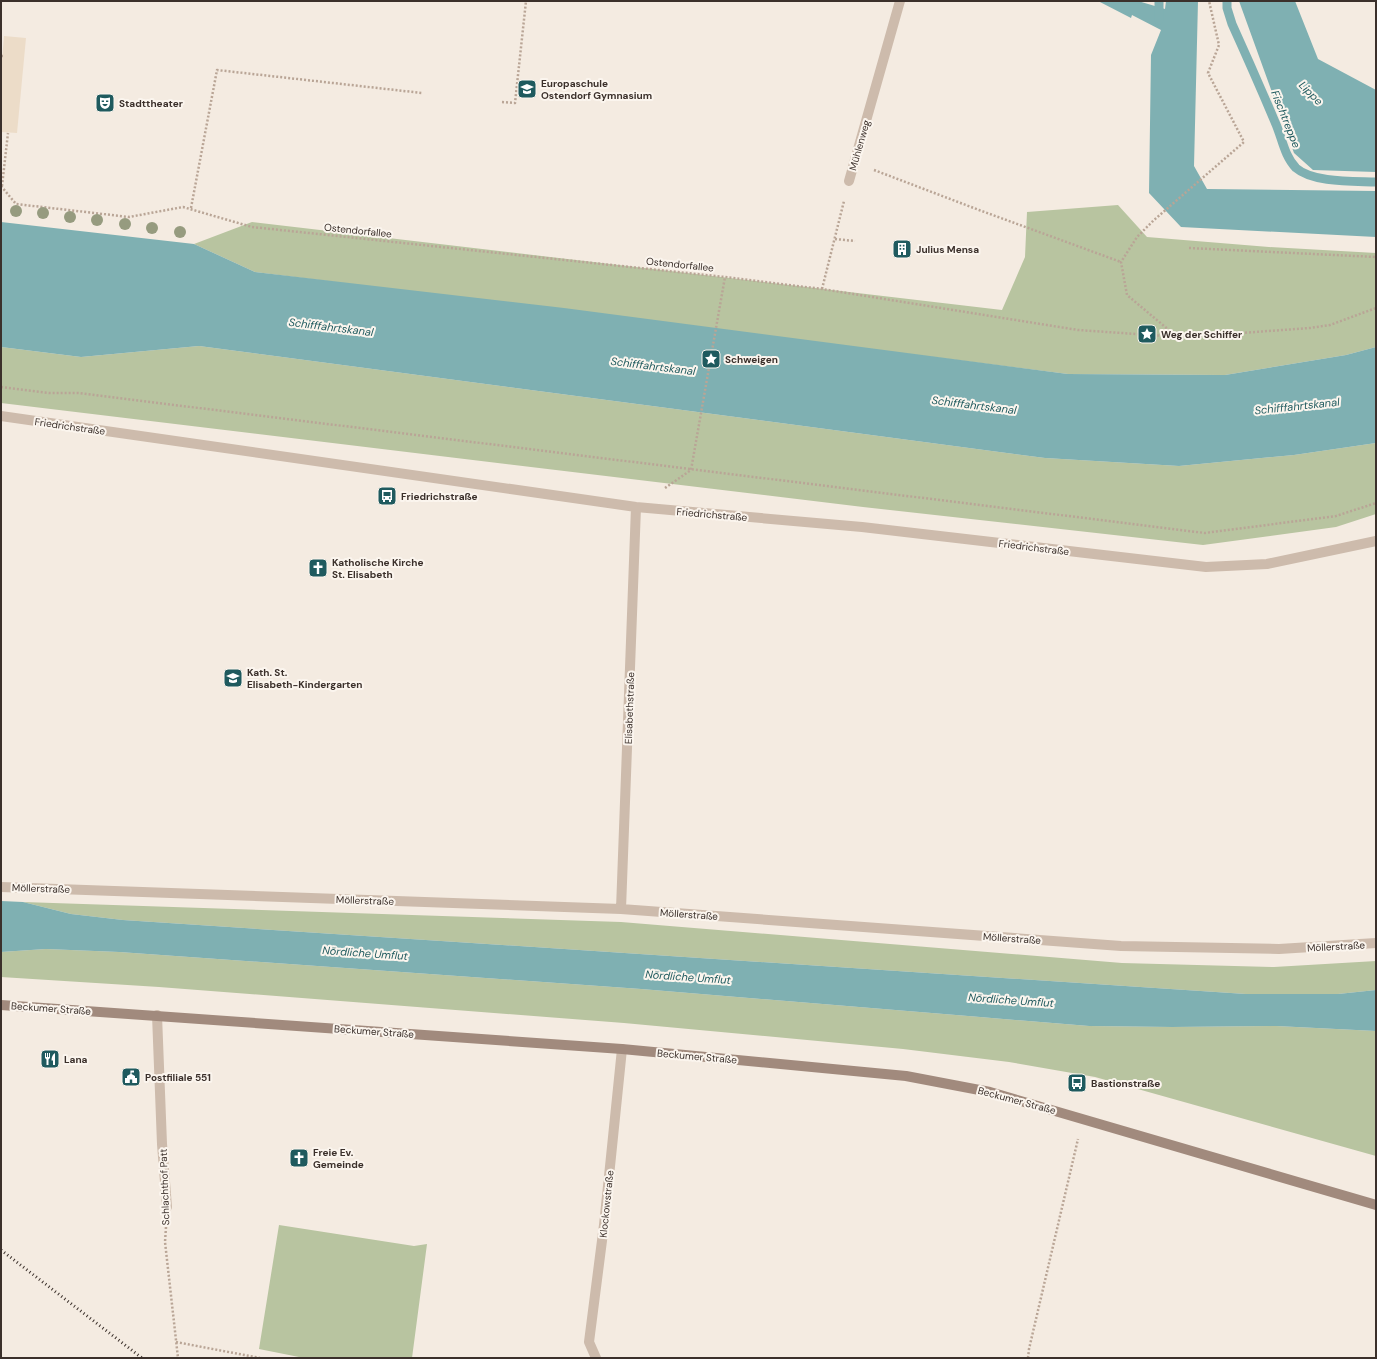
<svg xmlns="http://www.w3.org/2000/svg" width="1377" height="1359" font-family="'DM Sans',sans-serif">
<style>
.green{fill:#b8c4a0}
.plaza{fill:#ecdcc8}
.water{fill:#7fb0b2}
.lines{fill:none;stroke-linecap:round;stroke-linejoin:round}
.stream{stroke:#7fb0b2;stroke-width:9}
.path{stroke:#b9a596;stroke-width:2.5;stroke-dasharray:2 2;stroke-linecap:butt}
.service{stroke:#cdbbac;stroke-width:10}
.minor{stroke:#cdbbac;stroke-width:10}
.secondary{stroke:#a18a7d;stroke-width:10}
.rail{stroke:#3b302b;stroke-width:3;stroke-dasharray:1 3;stroke-linecap:butt}
.tree{fill:#969b7f}
.labels{text-anchor:middle;stroke-width:4;stroke-linejoin:round;paint-order:stroke}
.poi-label{font-size:10px;font-weight:bold;fill:#3b302b;stroke:#fbf5ee;text-anchor:start}
.street-label{font-size:10px;fill:#3b302b;stroke:#fbf5ee}
.water-label{font-size:11px;font-style:italic;fill:#1f5a5e;stroke:#fbf5ee}
</style>
<rect width="100%" height="100%" fill="#f4ebe1"/>
<path class="green" d="M1118,205l29,32 122,10 107,6v94l-30,8 -121,20 -157,-1 -813,-102 -61,-28 58,-22 750,88 23,-53 2,-45z
M199,346l846,112 134,8 115,-11 82,-12v71l-40,13 -133,18 -340,-38 -862,-104v-56l80,10z
M23,902l598,20 501,41 152,4 102,-6v29l-38,4h-92l-1123,-74 -52,-6z
M46,949l73,3 522,37 448,37 83,1 104,-1 100,5v125l-281,-79 -86,-15 -106,-13 -279,-26 -465,-36 -158,-10v-25z
M279,1225l135,21 13,-2 -15,114h-108l-45,-9z"/>
<path class="plaza" d="M4,36l22,2 -9,95 -16,-1v-61z"/>
<path class="water" d="M1098,1h40l27,8 1,-8h32l-4,165 13,23 169,2v46l-195,-10 -32,-34 2,-138 10,-25 -29,-15 -1,3z
M1239,1h56l23,58 58,31v82l-63,-2 -19,-17z
M1,222l193,22 61,28 309,36 504,66 157,1 121,-20 30,-8v96l-82,12 -115,11 -134,-8 -846,-112 -118,11 -80,-10z
M1,901l22,1 48,12 52,6 1123,74h92l38,-4v41l-100,-5 -104,1 -83,-1 -448,-37 -522,-37 -73,-3 -45,3z"/>
<g class="lines">
<path class="stream" d="M1159,1v19
M1227,1v7l5,16c15,33 29,65 43,98 7,15 9,34 21,46 17,15 59,13 80,14"/>
<path class="path" d="M1,56h2
M502,102l13,1 11,-102
M874,170l105,40 142,52
M1,186l15,18 113,13 54,-10 69,20 473,50 97,12 256,41 102,7 61,-4 69,-5 20,-3 46,-17
M2,186l6,-53
M191,208l26,-138 205,23
M835,239l20,2
M1189,248l187,9
M822,289l22,-88
M1176,336l-49,-41 -6,-33 16,-25 17,-17 90,-78 -36,-69 11,-28 -10,-44
M1,387l48,6h29l1127,140 131,-17 40,-13
M665,488l26,-18 34,-193
M166,1227l-1,15 13,116
M176,1342l84,16
M1028,1358l1,-9 49,-210"/>
<path class="service" d="M157,1015l5,129 5,63"/>
<path class="minor" d="M849,181l51,-180
M1,416l635,91 226,20 344,40 61,-3 109,-23
M1,887l620,22 500,37 158,3 97,-6
M621,909l15,-402
M596,1358l-7,-16 15,-117 18,-176"/>
<path class="secondary" d="M1,1005l621,44 284,27 84,16 386,113"/>
<path class="rail" d="M1,1250l141,108"/>
</g>
<g class="tree">
<circle cx="16" cy="211" r="6"/>
<circle cx="43" cy="213" r="6"/>
<circle cx="70" cy="217" r="6"/>
<circle cx="97" cy="220" r="6"/>
<circle cx="125" cy="224" r="6"/>
<circle cx="152" cy="228" r="6"/>
<circle cx="180" cy="232" r="6"/>
</g>
<defs>
<g id="school-square" transform="scale(1)"><rect x="-9" y="-9" width="18" height="18" rx="4" fill="#1f5a5e" stroke="#fbf5ee"/><path d="M0-5L7-2L0 1L-7-2ZM-4 1L0 2.5L4 1V4Q0 6-4 4Z" fill="#fff"/></g>
<g id="theatre-square" transform="scale(1)"><rect x="-9" y="-9" width="18" height="18" rx="4" fill="#1f5a5e" stroke="#fbf5ee"/><path d="M-5-5.5Q0-4 5-5.5V0Q5 5 0 6Q-5 5-5 0ZM-3.3-2.5H-1v1.5H-3.3ZM1-2.5H3.3v1.5H1ZM-2.8 1Q0 5.5 2.8 1Z" fill="#fff"/></g>
<g id="building-square" transform="scale(1)"><rect x="-9" y="-9" width="18" height="18" rx="4" fill="#1f5a5e" stroke="#fbf5ee"/><path d="M-4-6H4V6H1V3H-1V6H-4ZM-2.5-4.3h1.7v1.8h-1.7ZM.8-4.3h1.7v1.8H.8ZM-2.5-1h1.7V.8h-1.7ZM.8-1h1.7V.8H.8Z" fill="#fff"/></g>
<g id="sight-square" transform="scale(1)"><rect x="-9" y="-9" width="18" height="18" rx="4" fill="#1f5a5e" stroke="#fbf5ee"/><path d="M0-6L1.8-2.2L6-1.7L2.9 1.2L3.7 5.4L0 3.3L-3.7 5.4L-2.9 1.2L-6-1.7L-1.8-2.2Z" fill="#fff"/></g>
<g id="bus-square" transform="scale(1)"><rect x="-9" y="-9" width="18" height="18" rx="4" fill="#1f5a5e" stroke="#fbf5ee"/><path d="M-5-6H5V4H4V6H2V4H-2V6H-4V4H-5ZM-3.5-4V0h7V-4ZM-3.5 1.2v1.5H-2V1.2ZM2 1.2v1.5H3.5V1.2Z" fill="#fff"/></g>
<g id="church-square" transform="scale(1)"><rect x="-9" y="-9" width="18" height="18" rx="4" fill="#1f5a5e" stroke="#fbf5ee"/><path d="M-1.2-6h2.4v3.5h3.3v2.4h-3.3V6h-2.4V-.1h-3.3v-2.4h3.3Z" fill="#fff"/></g>
<g id="restaurant-square" transform="scale(1)"><rect x="-9" y="-9" width="18" height="18" rx="4" fill="#1f5a5e" stroke="#fbf5ee"/><path d="M-5-6h1v4h1v-4h1v4h1v-4h1v5L-1.5 .5V6h-2V.5L-5-1ZM5-6V6H3V1.5H1.5Q1.5-4 5-6Z" fill="#fff"/></g>
<g id="civic-square" transform="scale(1)"><rect x="-9" y="-9" width="18" height="18" rx="4" fill="#1f5a5e" stroke="#fbf5ee"/><path d="M-.6-6.5H3V-4.5H.6V-3L4-1V1h2V6H-6V1h2V-1L-.6-3ZM-1.2 2.5V6h2.4V2.5Z" fill="#fff"/></g>
</defs>
<g fill-rule="evenodd">
<use href="#school-square" x="527" y="89"/>
<use href="#theatre-square" x="105" y="103"/>
<use href="#building-square" x="902" y="249"/>
<use href="#sight-square" x="1147" y="334"/>
<use href="#sight-square" x="711" y="359"/>
<use href="#bus-square" x="387" y="496"/>
<use href="#church-square" x="318" y="568"/>
<use href="#school-square" x="233" y="678"/>
<use href="#restaurant-square" x="50" y="1059"/>
<use href="#civic-square" x="131" y="1077"/>
<use href="#bus-square" x="1077" y="1083"/>
<use href="#church-square" x="299" y="1158"/>
</g>
<g class="labels">
<g class="poi-label">
<text x="541" y="87">Europaschule<tspan x="541" dy="12">Ostendorf Gymnasium</tspan></text>
<text x="119" y="107">Stadttheater</text>
<text x="916" y="253">Julius Mensa</text>
<text x="1161" y="338">Weg der Schiffer</text>
<text x="725" y="363">Schweigen</text>
<text x="401" y="500">Friedrichstraße</text>
<text x="332" y="566">Katholische Kirche<tspan x="332" dy="12">St. Elisabeth</tspan></text>
<text x="247" y="676">Kath. St.<tspan x="247" dy="12">Elisabeth-Kindergarten</tspan></text>
<text x="64" y="1063">Lana</text>
<text x="145" y="1081">Postfiliale 551</text>
<text x="1091" y="1087">Bastionstraße</text>
<text x="313" y="1156">Freie Ev.<tspan x="313" dy="12">Gemeinde</tspan></text>
</g>
<g class="street-label">
<text transform="translate(859 145) rotate(-74)" y="4">Mühlenweg</text>
<text transform="translate(358 230) rotate(6)" y="4">Ostendorfallee</text>
<text transform="translate(680 264) rotate(6)" y="4">Ostendorfallee</text>
<text transform="translate(70 426) rotate(8)" y="4">Friedrichstraße</text>
<text transform="translate(712 514) rotate(5)" y="4">Friedrichstraße</text>
<text transform="translate(1034 547) rotate(7)" y="4">Friedrichstraße</text>
<text transform="translate(629 708) rotate(-88)" y="4">Elisabethstraße</text>
<text transform="translate(41 888) rotate(2)" y="4">Möllerstraße</text>
<text transform="translate(365 900) rotate(2)" y="4">Möllerstraße</text>
<text transform="translate(689 914) rotate(4)" y="4">Möllerstraße</text>
<text transform="translate(1012 938) rotate(4)" y="4">Möllerstraße</text>
<text transform="translate(1336 946) rotate(-3)" y="4">Möllerstraße</text>
<text transform="translate(51 1008) rotate(4)" y="4">Beckumer Straße</text>
<text transform="translate(374 1031) rotate(4)" y="4">Beckumer Straße</text>
<text transform="translate(697 1056) rotate(5)" y="4">Beckumer Straße</text>
<text transform="translate(1017 1100) rotate(15)" y="4">Beckumer Straße</text>
<text transform="translate(164 1187) rotate(-92)" y="4">Schlachthof Patt</text>
<text transform="translate(606 1204) rotate(-84)" y="4">Klockowstraße</text>
</g>
<g class="water-label">
<text transform="translate(1311 93) rotate(45)" y="4">Lippe</text>
<text transform="translate(1286 119) rotate(68)" y="4">Fischtreppe</text>
<text transform="translate(331 327) rotate(7)" y="4">Schifffahrtskanal</text>
<text transform="translate(653 366) rotate(7)" y="4">Schifffahrtskanal</text>
<text transform="translate(974 405) rotate(7)" y="4">Schifffahrtskanal</text>
<text transform="translate(1297 406) rotate(-6)" y="4">Schifffahrtskanal</text>
<text transform="translate(365 953) rotate(4)" y="4">Nördliche Umflut</text>
<text transform="translate(688 977) rotate(4)" y="4">Nördliche Umflut</text>
<text transform="translate(1011 1000) rotate(4)" y="4">Nördliche Umflut</text>
</g>
</g>
<rect width="1377" height="1359" fill="none" stroke="#3b302b" stroke-width="4"/>
</svg>
